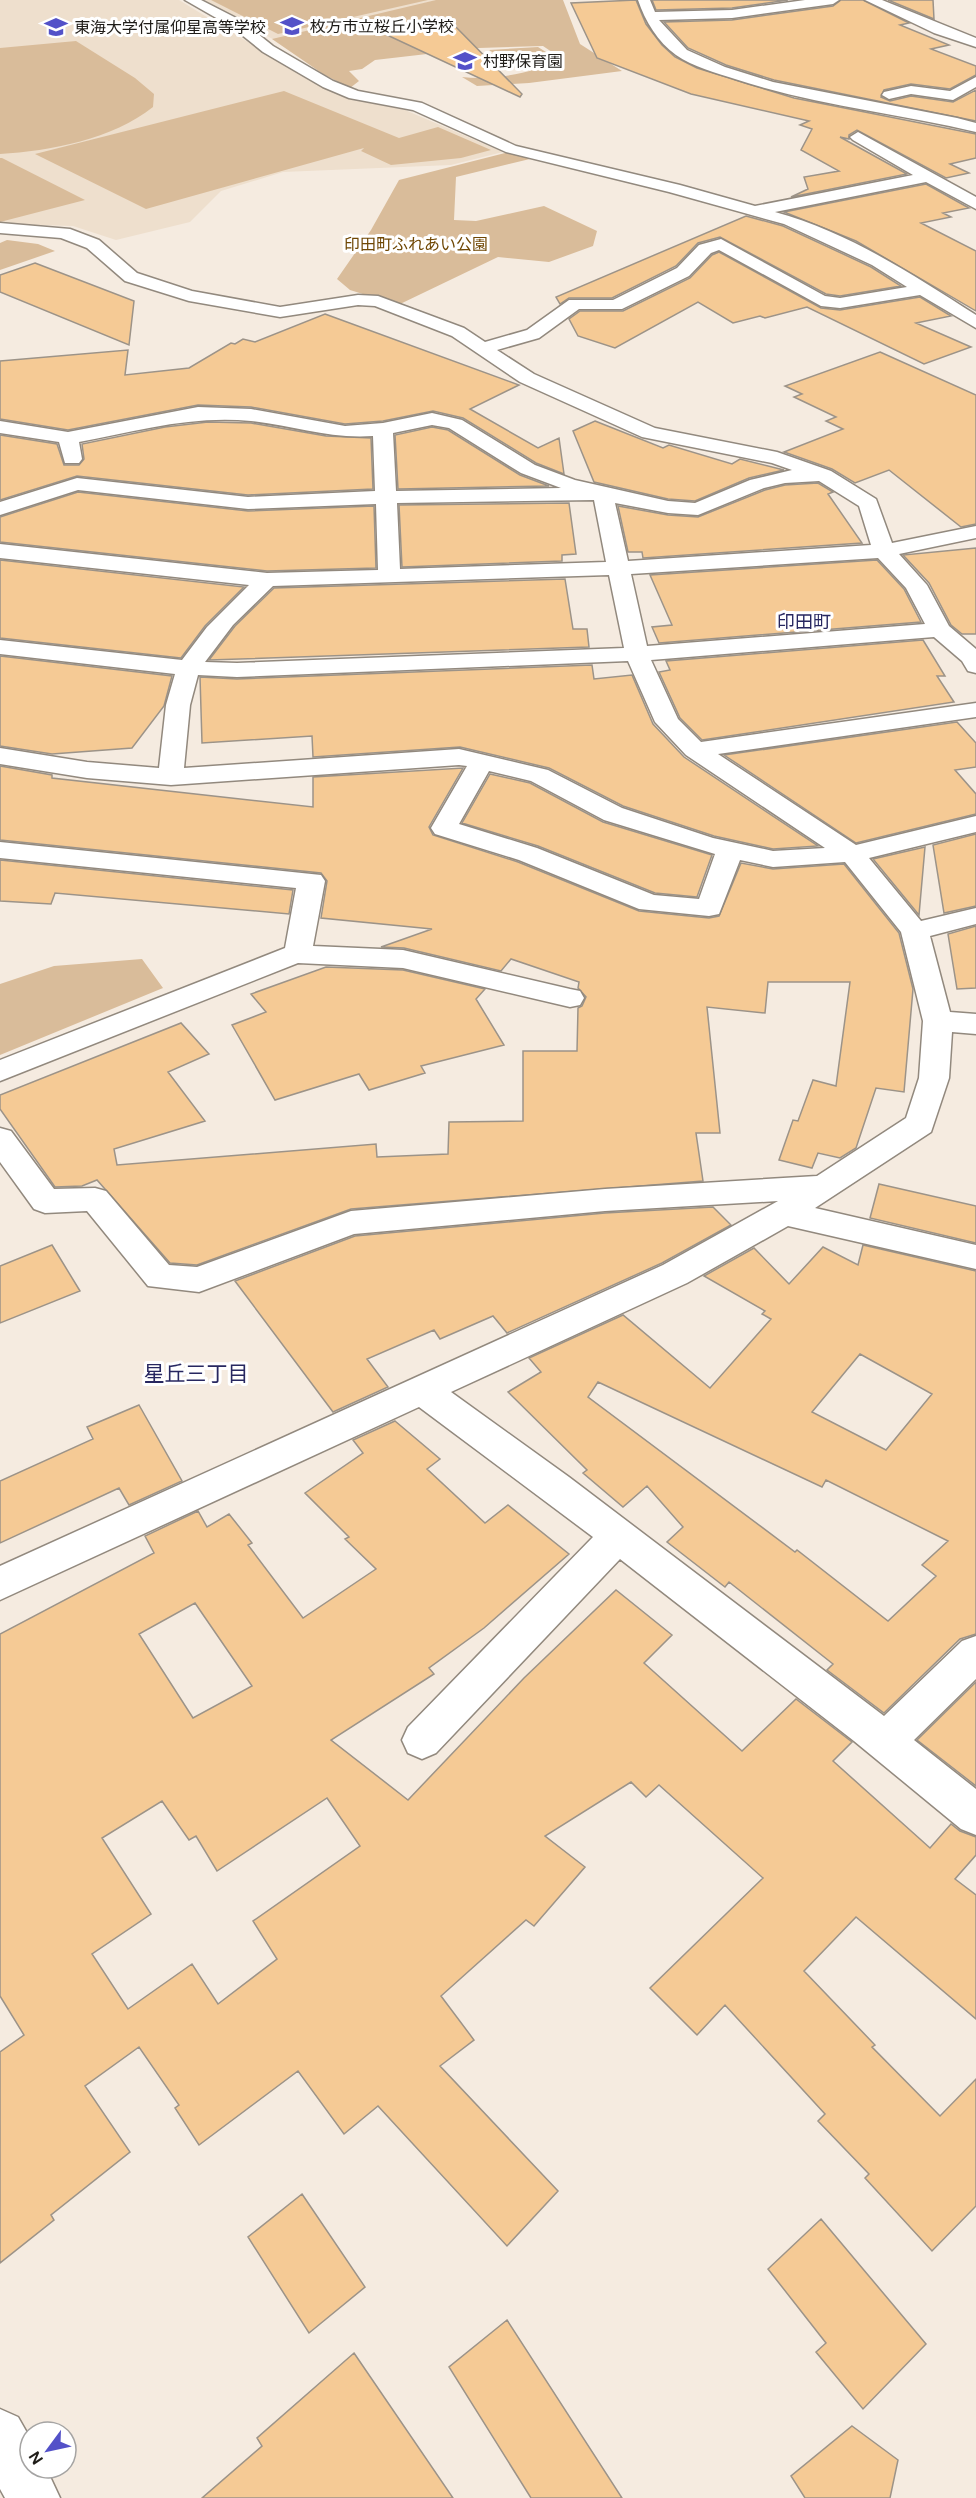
<svg xmlns="http://www.w3.org/2000/svg" width="976" height="2498" font-family="'DM Sans','Noto Sans JP',sans-serif">
<style>
.built{fill:#eedfcd}
.green{fill:#d9bc9a}
.building{fill:#f5ca95;stroke:#9c9388;stroke-width:1.5;fill-rule:evenodd}
.lines{fill:none;stroke-linecap:round;stroke-linejoin:round}
.minor-casing{stroke:#92897e;stroke-width:3}
.tertiary-casing{stroke:#92897e;stroke-width:3}
.minor{fill:#fff;fill-rule:evenodd}
.tertiary{fill:#fff;fill-rule:evenodd}
.labels{text-anchor:middle;stroke-width:6;stroke-linejoin:round;paint-order:stroke}
.far-poi-label{font-size:16px;fill:#1f1c18;stroke:#fff;text-anchor:start}
.far-park-label{font-size:16px;fill:#6f4704;stroke:#fff}
.far-neighbourhood-label{font-size:18px;fill:#272760;stroke:#fff}
.neighbourhood-label{font-size:21px;fill:#272760;stroke:#fff}
</style>
<rect width="100%" height="100%" fill="#f5ebe0"/>
<path class="built" d="M0,0h179l141,86 26,12 59,12 98,42 -52,13 -168,7 -62,19 -31,31 -74,18 -43,-14 -73,-2z
M204,0h233l-161,41z"/>
<path class="green" d="M211,0h217l-150,34z
M436,0h127l17,44 42,27 -93,12 -52,3 -15,-9c34,4 70,-5 102,-17l-21,-14 -64,2 -104,12 -13,9 -13,2 10,10 -9,7 -27,-14 -51,-35z
M76,41l59,37 19,16 -1,13c-40,32 -103,44 -153,47v-106z
M538,47l19,12 -43,7 -25,-16z
M284,91l115,47 39,-11 53,23 -30,8 -70,7 -30,-14 3,-3 -218,61 -111,-55z
M509,152l25,6 -78,19 -2,43 22,1 68,-15 53,25 -4,15 -44,16 -51,-5 -100,48 -48,-15 -13,-11 34,-49 28,-50z
M0,158h2l83,42 -85,22z
M7,240l31,4 17,7 -55,19v-27z
M142,959l21,29 -163,67v-71l54,-18z"/>
<path class="building" d="M636,0l10,24 16,21 13,12 22,11 97,30 182,36v24l-26,6 19,9 -23,5 -89,-48 -8,5v4l-9,-2 67,37 -116,23 17,-8 -4,-12 35,-6 -38,-21 11,-21 -12,-4 9,-4 -118,-27 -94,-36 -26,-55z
M652,0h136l-56,8 -76,2z
M841,0h22l46,23 -9,2 49,20 -18,4 45,17v9l-26,14 -39,-5 -27,6 -3,7 9,4 21,-5 42,6 23,-12v31l-202,-41 -48,-15 -38,-17 -24,-26 68,-2 101,-14z
M888,0h45l1,19z
M451,22l71,72 -2,3 -133,-62z
M926,184l43,24 -26,5 8,4 -30,6 55,28v60l-120,-70 -72,-29z
M746,216l37,10 88,41 30,19 -61,10 -14,-2 -106,-57 -22,6 -22,23 -64,32h-43l-9,6 -4,-7z
M719,252l102,56 19,2 80,-13 31,19 -35,7 55,24 -47,17 -117,-57 -42,11 -5,-2 -27,7 -35,-21 -83,46 -37,-12 -9,-17 11,-8h43l67,-33 22,-23z
M35,263l99,38 -5,44 -129,-53v-17z
M325,314l194,71 -49,24 68,39 21,-10 5,36 -28,-11 -73,-45 -30,-7 -50,10 -38,3 -94,-17 -53,-2 -130,25 -68,-11v-58l128,-11 -3,25 64,-7 42,-25 4,1 8,-5 12,3z
M880,352l96,43v129l-15,3 -72,-57 -34,13 -23,-14 -48,-17 59,-23 -17,-8 10,-4 -42,-20 8,-3 -17,-8z
M595,421l68,27 6,-3 63,19 8,-5 44,11 -35,8 -54,23 -27,-2 -74,-17 -21,-51z
M208,422l43,1 75,13 45,2 2,51 -125,6 -171,-19 -77,24v-65l57,9 7,21h15l5,-6 -2,-15 83,-17z
M432,427l16,3 72,45 29,11 -151,3 -3,-54z
M818,483l15,9 -5,2 34,49 -219,15 -1,-6h-14l-10,-46 50,9 30,2 67,-27 20,-5z
M78,492l170,19 126,-5 2,62 -109,3 -267,-29v-25z
M569,503l7,51 -14,1v6l-160,6 -3,-62z
M976,548v86h-14l-11,-9 -22,-42 -26,-28z
M0,560l244,27 -39,39 -24,32 -181,-20z
M877,560l27,29 17,33 -262,21 -7,-16 20,-2 -22,-50z
M565,579l8,50h14l2,18 -380,13 26,-34 39,-38z
M923,640l22,36h-8l17,26 -252,38 -22,-22 -21,-46 11,-2 -4,-9z
M0,656l172,20 -8,30 -32,42 -80,6 -52,-8z
M592,665l2,14 38,-4 21,49 31,33 134,89 -45,3 -59,-13 -91,-30 -74,-38 -89,-21 -147,10 -1,-21 -110,7 -2,-66 37,2z
M957,722l19,21v24l-21,3 21,24v20l-120,29 -132,-88z
M0,766l52,9v3l261,29v-30l150,-9 -34,59 4,8 85,27 121,49 70,7 10,-2 22,-53 32,6 71,-5 55,69 14,56 -9,103 -28,-4 -20,60 -16,10 -22,-5 -6,15 -33,-8 14,-40 5,1 15,-41 23,6 14,-104h-82l-3,31 -58,-6 13,126h-24l7,48 -352,28 -154,56 -27,-2 -73,-83 -15,6 -27,1 -55,-78v-14l181,-72 28,31 -41,18 37,49 -91,28 3,16 259,-21 1,13 71,-3 1,-32 74,-1v-70h54l1,-43 4,-2 4,-9 -8,-9 1,-6 -68,-23 -10,12 -97,-23 -23,-1 51,-18 -111,-11 6,-37 -6,-8 -321,-33z
M490,774l40,9 73,39 109,33 -15,42 -42,-4 -117,-47 -76,-23z
M976,834v72l-32,7 -11,-68z
M925,847l-6,68 -46,-56z
M0,860l293,30 -4,24 -234,-21 -4,11 -51,-3z
M976,926v62l-19,1 -9,-55z
M326,967l77,3 82,19 -9,10 28,46 -83,21 4,7 -56,17 -10,-16 -84,26 -43,-75 34,-13 -15,-18z
M879,1184l97,22v37l-106,-25z
M713,1207l18,18 -69,38 -155,70 -14,-17 -53,23 -6,-9 -67,29 21,28 -55,25 -98,-131 120,-45 250,-23z
M52,1245l28,46 -80,32v-57z
M863,1245l113,26v363l-16,5 -76,74 -57,-43 6,-6 -104,-82 -4,5 -58,-45 16,-15 -36,-41 -24,21 -40,-34 4,-3 -79,-78 33,-20 -12,-14 94,-43 87,73 61,-69 -9,-5 3,-3 -61,-35 50,-28 35,36 34,-37 35,18zM860,1354l72,40 -46,56 -74,-38zM598,1382l224,105 4,-7 122,61 -26,24 14,11 -48,45 -91,-71 -2,2 -207,-155z
M139,1405l43,76 -53,24 -10,-17 -119,55v-62l93,-42 -6,-12z
M395,1421l45,38 -13,10 58,54 23,-18 61,49 -85,74 -55,40 5,6 -103,66 77,60 116,-122 92,-88 56,45 -28,28 98,88 54,-52 56,43 -19,19 97,87 21,-24 9,7 16,6v18l-21,24 21,16v124l-120,-102 -52,54 71,74 -3,2 68,69 36,-37v127l-44,45 -67,-73 4,-4 -51,-53 7,-7 -100,-109 -28,30 -47,-47 113,-110 -104,-93 -13,12 -15,-15 -86,54 40,31 -51,59 -8,-6 -85,76 33,44 -34,26 118,125 -51,55 -129,-140 -34,28 -46,-63 -99,74 -24,-37 4,-3 -40,-58 -54,39 45,66 -79,63 3,5 -54,43v-211l24,-17 -24,-39v-362l154,-81 -9,-17 53,-25 9,16 22,-13 23,29 -4,2 55,73 73,-49 -31,-30 4,-2 -44,-44 58,-40 -10,-13zM195,1603l57,83 -59,32 -54,-84zM327,1798l33,48 -107,75 24,38 -59,45 -26,-40 -64,45 -36,-55 59,-40 -49,-76 60,-37 27,39 7,-4 21,35z
M976,1682v104l-59,-46z
M302,2194l63,93 -56,46 -61,-96z
M821,2219l105,125 -63,65 -47,-57 10,-9 -58,-74z
M507,2320l115,178h-91l-82,-131z
M354,2353l99,145h-251l60,-52 -5,-8z
M852,2426l46,34 -8,38h-85l-14,-22z"/>
<g class="lines">
<g class="minor-casing">
<path id="minor" d="M185,0h16l41,21 31,25 60,35 25,10 64,12 94,43 164,39 75,21 158,-31 -60,-35 -3,-3 8,-5 118,65v12l-50,-27 -151,30c74,20 138,63 201,103v13l-56,-33 -80,13 -19,-2 -102,-56 -8,3 -22,23 -67,33h-43l-40,29 -42,12 37,24 121,54 122,24 54,19 45,28 16,44 84,-17v12l-77,16 28,31 22,41 27,23v24l-8,-2 -6,-10 -28,-24 -283,23 27,59 23,23 275,-39v14l-258,37 138,91 120,-29v16l-107,26 52,63 55,-13v16l-46,12 20,76 26,2v20l-24,-2 -3,46 -18,54 -116,76 161,37v24l-188,-43 -101,57 -236,109 118,85 315,239 78,-75 14,-5v43l-62,61 62,49v46l-15,-6 -107,-88 -234,-182 -184,194 -14,6 -14,-6 -6,-13 6,-13 185,-190 -174,-130 -419,193v-34l663,-301 115,-64 -173,10 -251,23 -155,58 -51,-6 -61,-75 -42,2 -11,-4 -34,-47v-34l11,3 43,58 41,-1 11,3 63,74 28,2 154,-56 254,-22 212,-13 89,-58 13,-40 4,-57 -22,-89 -56,-70 -72,5 -33,-7 -21,54 -10,2 -70,-7 -120,-49 -84,-26 -4,-6 36,-62 -8,-1 -288,20 -84,-7 -87,-14v-16l87,14 72,6 7,-63 9,-31 -175,-20v-14l182,20 25,-33 42,-42 -249,-27v-14l267,29 111,-3 -2,-66 -128,5 -170,-19 -78,25v-13l77,-24 171,19 127,-6 -2,-55c-44,3 -79,-10 -122,-15 -58,-6 -115,10 -172,21l3,17 -3,4h-14l-6,-21 -59,-9v-12l68,11 130,-25 53,2 94,17 38,-3 49,-10 30,7 73,45 40,15 93,21 27,2 55,-23 42,-10 -20,-7 -130,-26 -122,-55 -68,-46 -77,-30 -17,-1 -78,12 -91,-16 -64,-20 -38,-33 -26,-10 -61,-5v-10l70,6 29,11 38,33 55,18 88,16 78,-12 20,1 86,32 21,14 42,-12 42,-30h44l64,-32 22,-23 22,-6 104,57 15,2 67,-11 -35,-22 -88,-41 -115,-32 -163,-40 -93,-42 -64,-12 -26,-11 -60,-35 -31,-25zM432,425l17,3 72,45 40,15 -165,3 -3,-58zM819,481l40,25 12,39 -243,16 -13,-58 53,10 30,2 66,-27 21,-5zM594,500l12,62 -206,7 -3,-66zM878,558l28,30 19,36 -278,22 -16,-72zM609,575l15,73 -387,15 -32,-1 28,-37 40,-39zM628,661l27,61 31,33 139,93 -52,3 -60,-13 -91,-30 -74,-38 -89,-21 -275,19 6,-63 8,-30 39,2zM489,771l42,10 73,39 111,34 -16,45 -45,-4 -117,-47 -78,-24z
M638,0h12l5,12 77,-2 73,-10h34l-6,4 -101,14 -73,2 28,30 38,17 48,15 184,36 19,5v9c-79,-19 -163,-27 -241,-53 -18,-6 -42,-12 -59,-24 -18,-13 -31,-34 -38,-55z
M865,0h17l94,38v9l-42,-14z
M976,77v10l-23,13 -42,-6 -22,5 -7,-4 2,-3 27,-6 39,5z
M0,842l321,33 4,6 -12,65 90,4 167,39 10,2 4,7 -4,7 -10,2 -167,-39 -105,-5 -298,118v-21l285,-112 11,-60 -296,-30z"/>
</g>
<g class="tertiary-casing">
<path id="tertiary" d="M0,2409l18,8 12,21v30h16l14,30h-55l-5,-9z"/>
</g>
<use href="#minor" class="minor"/>
<use href="#tertiary" class="tertiary"/>
</g>
<defs>
<g id="school-bare" transform="scale(1.8)"><path d="M0-5L7-2L0 1L-7-2ZM-4 1L0 2.5L4 1V4Q0 6-4 4Z" fill="#5351c8" stroke="#fff" stroke-width="2.5" paint-order="stroke"/></g>
</defs>
<g fill-rule="evenodd">
<use href="#school-bare" x="292" y="26"/>
<use href="#school-bare" x="56" y="27"/>
<use href="#school-bare" x="465" y="61"/>
</g>
<g class="labels">
<g class="far-poi-label">
<text x="310" y="32">枚方市立桜丘小学校</text>
<text x="74" y="33">東海大学付属仰星高等学校</text>
<text x="483" y="67">村野保育園</text>
</g>
<g class="far-park-label">
<text x="416" y="250">印田町ふれあい公園</text>
</g>
<g class="far-neighbourhood-label">
<text x="804" y="628">印田町</text>
</g>
<g class="neighbourhood-label">
<text x="196" y="1381">星丘三丁目</text>
</g>
</g>
<g transform="translate(48 2450) rotate(237)"><circle r="28" fill="#ffffff" stroke="#a5a4a3" stroke-width="1.5"/>
<path d="M0-4.5L10 22L0 15L-10 22Z" fill="#5351c8"/>
<text y="-9" font-size="16" font-weight="bold" text-anchor="middle" fill="#1f1c18">N</text>
</g>
</svg>
